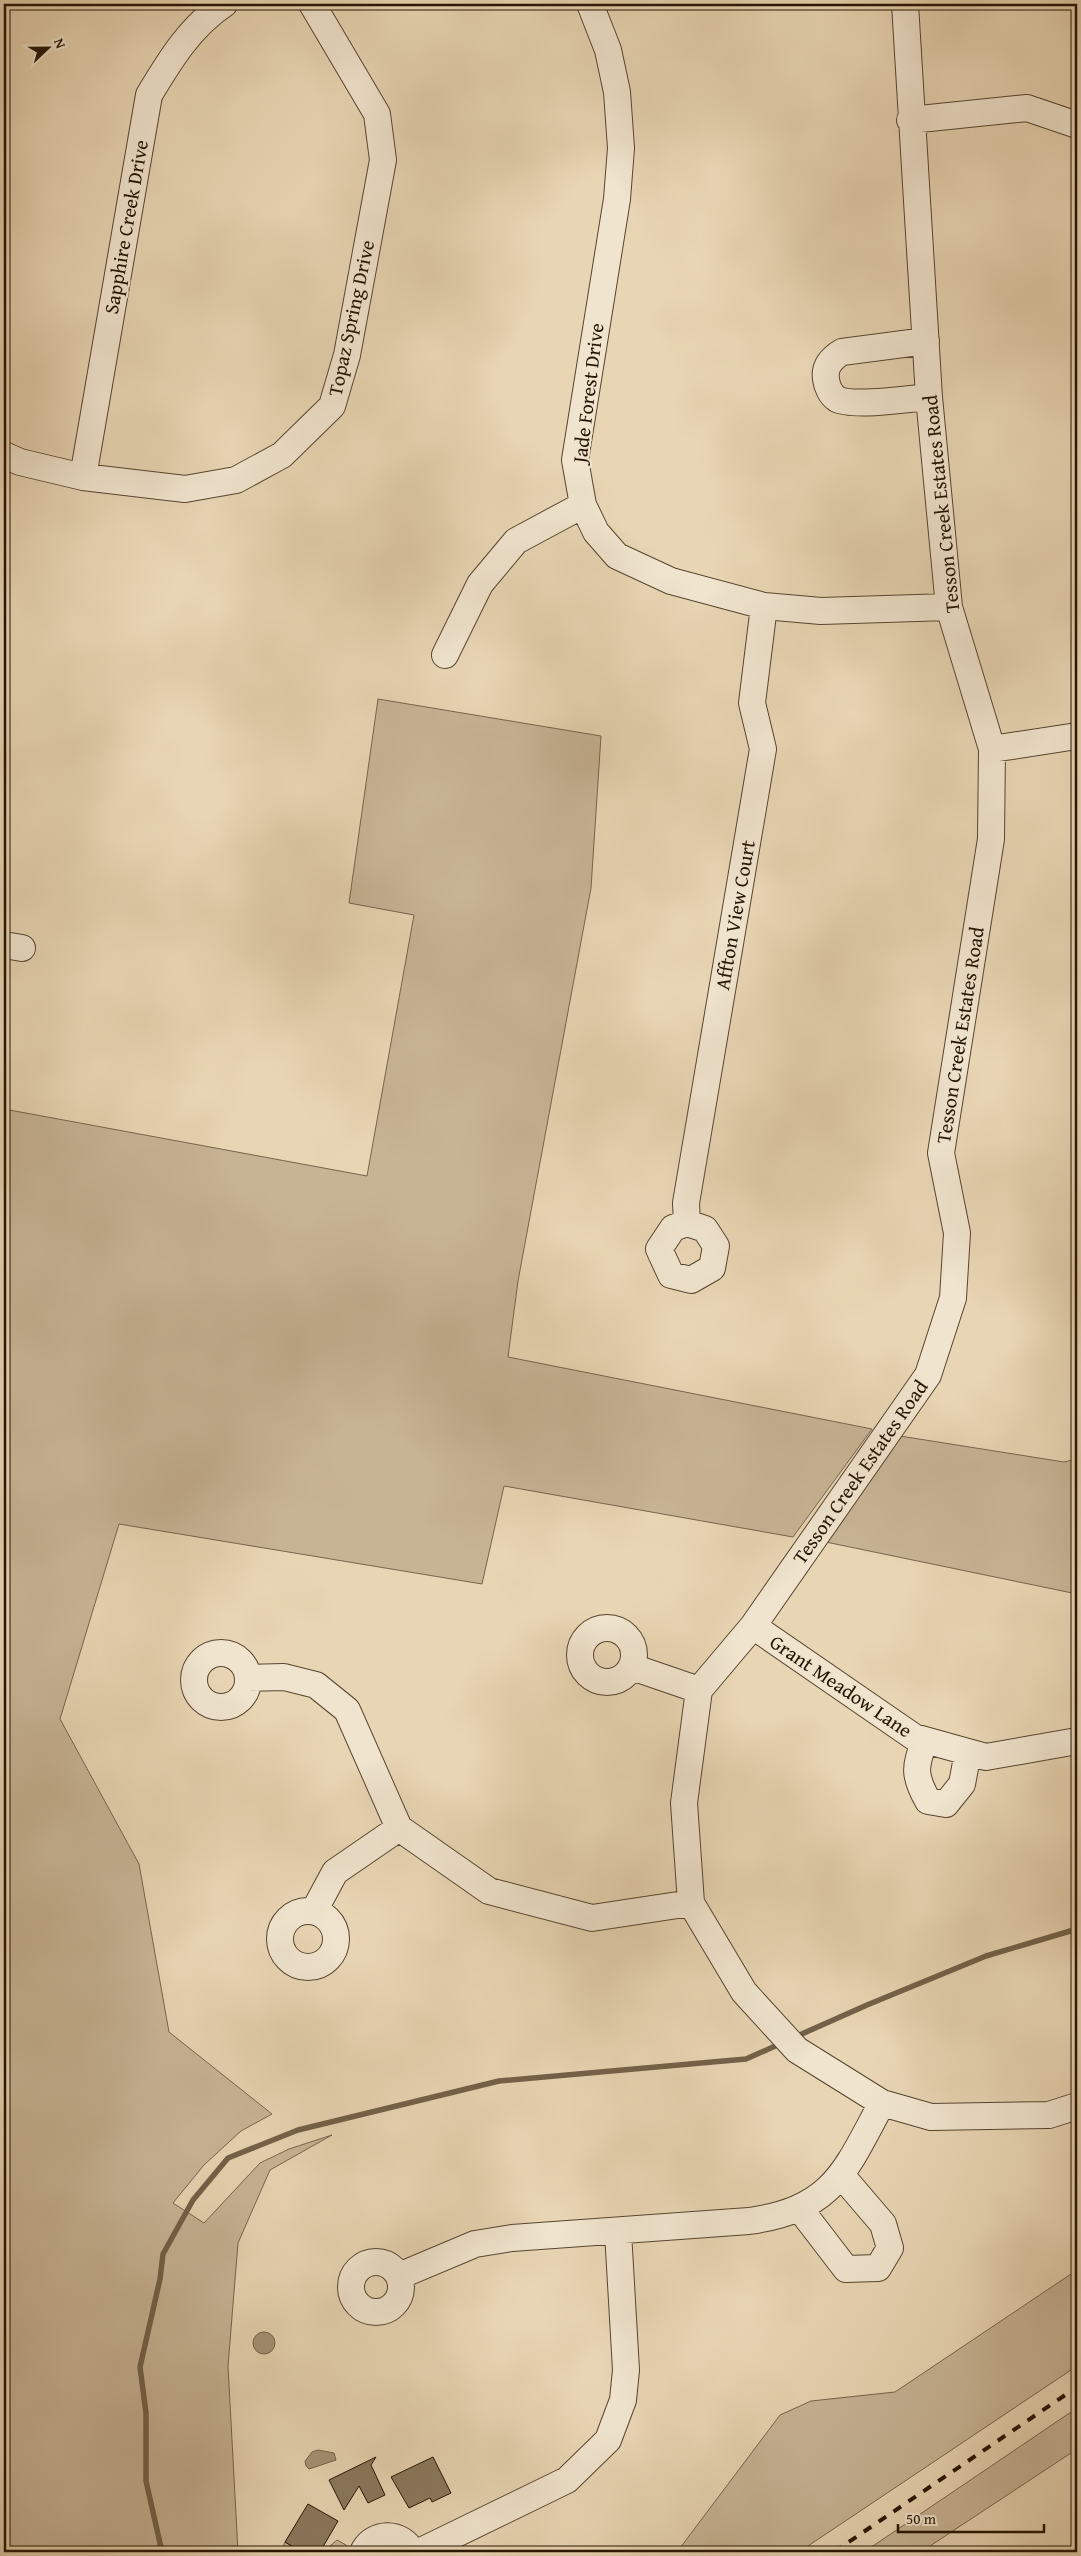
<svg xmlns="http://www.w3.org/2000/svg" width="1081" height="2556" font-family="'Gentium Book Plus',serif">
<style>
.green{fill:#c7b495;stroke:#76644c}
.water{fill:#a69477;stroke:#726149}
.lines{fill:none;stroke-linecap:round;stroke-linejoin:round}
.stream{stroke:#726149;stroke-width:5.5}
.building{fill:#8a795f;stroke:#251503}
.minor-casing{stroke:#56452f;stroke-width:28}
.minor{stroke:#f0e4ce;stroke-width:26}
.rail{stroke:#251503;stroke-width:4;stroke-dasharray:9 9;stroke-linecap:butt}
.labels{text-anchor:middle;stroke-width:4.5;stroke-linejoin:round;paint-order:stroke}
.street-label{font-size:20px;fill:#251503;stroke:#f0e4ce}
</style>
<rect width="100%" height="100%" fill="#e8d5b3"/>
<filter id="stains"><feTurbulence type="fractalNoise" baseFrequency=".004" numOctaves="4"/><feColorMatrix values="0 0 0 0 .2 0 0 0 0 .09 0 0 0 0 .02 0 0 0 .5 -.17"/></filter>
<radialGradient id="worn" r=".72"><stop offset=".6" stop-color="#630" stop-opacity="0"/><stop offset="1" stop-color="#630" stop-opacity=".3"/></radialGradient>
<path class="green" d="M378,699l223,37 -10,152 -73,393 -10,76 364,72 -79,108 -289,-51 -22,98 -363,-60 -59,195 79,145 30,168 103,82 -31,17 -37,34 -31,38 31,20 56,-60 29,-14 43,-14 -62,35 -32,73 -10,123 10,186h-229l-5,-23v-1420l363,67 47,-261 -65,-12z
M900,1436l164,26 13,-3v135l-256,-53z
M1077,2270v96l-278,186h-122l103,-137 31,-14 84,-9z
M1077,2408v41l-156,103h-57z
M337,2540l9,5 6,7h-29z
M285,2542l17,10h-21z"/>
<path class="water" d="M253 2343a11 11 0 1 1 22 0a11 11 0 1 1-22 0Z
M318,2450l16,3 2,7 -27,9 -3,-3 -1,-5 7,-9z"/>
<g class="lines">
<path class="stream" d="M795,2037l72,-32 119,-49 91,-27
M162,2552l-16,-71v-68l-6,-46 20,-88 3,-25 30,-54 35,-42 70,-28 201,-49 247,-22 36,-16"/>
</g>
<path class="building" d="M376,2457l-5,8 14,30 -17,8 -9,-17 -15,24 -15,-30z
M433,2457l18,36 -19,9 -2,-4 -21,10 -18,-31z
M308,2504l30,17 -18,31h-18l-17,-10z"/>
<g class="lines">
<g class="minor-casing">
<path id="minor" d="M590,4l18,46 9,42 4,56 -4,51 -42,261 8,45 13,27 21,24 54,25 93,25 57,5 128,-4
M905,4l24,393 20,210 43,142 -1,90 -50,314 16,80 -4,65 -25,77 -175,251 -54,64 -15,113 7,100 53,89 53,58 85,53 49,14 118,-2 28,-9
M910,120l117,-12 50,17
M926,341l-84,11c-10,6 -18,14 -16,27 1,8 5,16 11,20 15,8 73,0 92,-2
M4,455l16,7 63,15 102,12 51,-9 46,-25 50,-49 15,-51 36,-195 -6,-46 -65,-110
M83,477l66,-382c21,-35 41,-68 75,-91
M445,655l35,-71 36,-43 67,-36
M992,749l85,-13
M4,945l18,3
M687,1223l-1,-20 77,-454 -11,-46 12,-97
M687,1223l18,6 11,17 -4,22 -21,12 -20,-5 -12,-26 14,-21z
M753,1626l161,111 72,20 91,-16
M580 1655a27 27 0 1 1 54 0a27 27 0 1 1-54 0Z
M194 1680a27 27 0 1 1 54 0a27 27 0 1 1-54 0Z
M632,1667l67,23
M248,1678l36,-1 32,8 31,25 52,118 90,63 103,27 99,-15
M925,1740c-11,27 -11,36 3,61l18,3 16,-20 6,-32
M314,1911l21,-39 64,-44
M280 1939a28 28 0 1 1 56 0a28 28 0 1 1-56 0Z
M800,2209l46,60 32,-1 12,-20 -7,-24 -41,-48
M351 2287a25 25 0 1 1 50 0a25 25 0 1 1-50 0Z
M399,2276l76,-32 37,-6 237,-17c85,-12 96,-50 133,-118
M363,2552c10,-21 39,-21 49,0
M419,2552l148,-72 41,-40 15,-40 3,-30 -8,-138"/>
</g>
<use href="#minor" class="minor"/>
<path class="rail" d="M834,2552l243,-165"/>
</g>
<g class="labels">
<g class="street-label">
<text transform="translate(126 227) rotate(-80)" y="7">Sapphire Creek Drive</text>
<text transform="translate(351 318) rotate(-78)" y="7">Topaz Spring Drive</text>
<text transform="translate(588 393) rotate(-83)" y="7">Jade Forest Drive</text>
<text transform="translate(941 504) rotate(-96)" y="7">Tesson Creek Estates Road</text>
<text transform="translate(735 915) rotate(-80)" y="7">Affton View Court</text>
<text transform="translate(960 1035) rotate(-81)" y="7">Tesson Creek Estates Road</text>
<text transform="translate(860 1472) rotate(-55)" y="7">Tesson Creek Estates Road</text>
<text transform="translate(841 1686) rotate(34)" y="7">Grant Meadow Lane</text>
</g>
</g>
<rect width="1081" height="2556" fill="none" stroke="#e8d5b3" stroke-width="20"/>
<rect x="5" y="5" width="1071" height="2546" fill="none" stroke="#251503" stroke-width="2.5"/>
<rect x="10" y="10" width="1061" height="2536" fill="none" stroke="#251503"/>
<g transform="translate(48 48) rotate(68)" stroke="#f0e4ce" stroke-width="4" paint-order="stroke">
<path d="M0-4L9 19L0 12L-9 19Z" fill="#251503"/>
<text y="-8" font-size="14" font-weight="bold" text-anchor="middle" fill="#251503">N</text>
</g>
<path d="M898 2524v8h146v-8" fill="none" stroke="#251503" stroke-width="2.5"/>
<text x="906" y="2524" font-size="15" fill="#251503" stroke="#f0e4ce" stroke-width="4" paint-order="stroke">50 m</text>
<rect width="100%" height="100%" filter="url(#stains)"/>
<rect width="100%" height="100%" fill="url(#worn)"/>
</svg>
